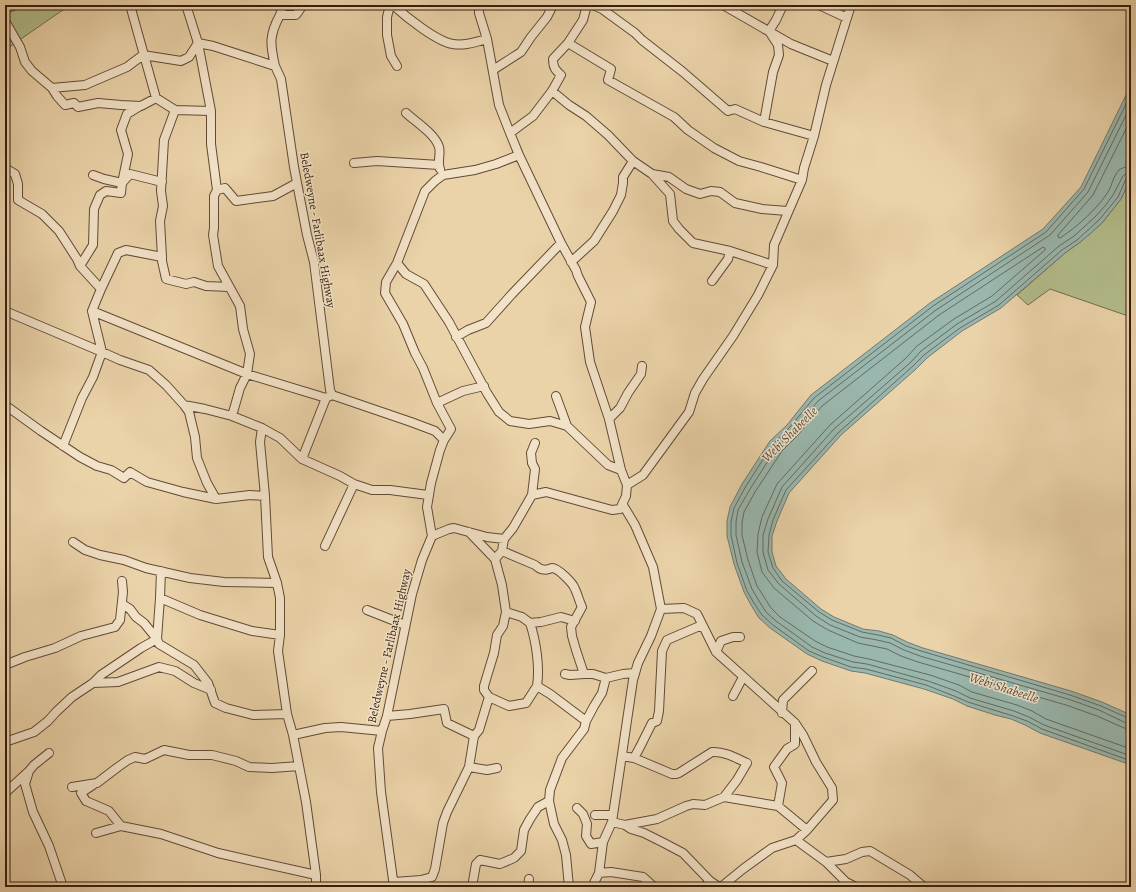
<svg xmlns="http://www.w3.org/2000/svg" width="1136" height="892" font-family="Alegreya,serif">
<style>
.green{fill:#b3bd8b;stroke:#746d4e}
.water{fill:#99b7ae;stroke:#71796f}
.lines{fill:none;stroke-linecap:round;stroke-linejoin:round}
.shore{stroke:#666a5f;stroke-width:1}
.minor-casing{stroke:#624a36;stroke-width:10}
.minor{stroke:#f2e2c7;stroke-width:8}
.labels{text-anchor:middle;stroke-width:3;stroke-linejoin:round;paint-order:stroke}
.street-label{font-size:12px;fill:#341d10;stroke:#f2e2c7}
.water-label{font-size:13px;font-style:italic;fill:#524b3f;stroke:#f2e2c7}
</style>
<rect width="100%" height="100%" fill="#ebd3a9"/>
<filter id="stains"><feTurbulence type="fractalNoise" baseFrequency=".005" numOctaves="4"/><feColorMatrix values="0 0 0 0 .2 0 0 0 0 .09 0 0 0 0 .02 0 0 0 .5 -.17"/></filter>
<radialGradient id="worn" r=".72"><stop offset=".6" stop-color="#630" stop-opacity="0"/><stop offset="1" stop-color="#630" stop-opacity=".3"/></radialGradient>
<path class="green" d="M5,5h65l-65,45z
M1131,177v140l-81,-28 -22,16 -11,-10 48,-42 14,-10 23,-20 19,-24z"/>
<path class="water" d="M1131,85v92l-10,22 -19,24 -11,10 -12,10 -14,10 -64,55 -39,23 -35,27 -11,11 -75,66 -52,58 -12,28 -5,15v16l4,14 10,13 35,30 13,8 29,12 16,2 14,4 14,7 16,6 148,43 31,11 29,13v50l-91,-32 -15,-8 -14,-6 -16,-4 -28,-9 -14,-7 -29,-10 -59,-16 -14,-2 -29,-10 -15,-7 -37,-26 -11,-10 -8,-13 -7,-13 -10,-28 -7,-28v-15l3,-14 12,-23 28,-43 17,-16 24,-30 119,-92 113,-74 38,-42z"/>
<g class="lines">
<path class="shore" d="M1131,94l-47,95 -38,43 -113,74 -119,92 -24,29 -17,17 -27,42 -12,22 -3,14v13l6,28 10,28 7,12 8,12 11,10 36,26 14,6 28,10 15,2 60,16 28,11 14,6 45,14 14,5 15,8 89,32
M1131,105l-43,87 -38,43 -114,75 -118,91 -24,30 -17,16 -27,42 -12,21 -2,12v13l6,27 10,27 7,12 7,11 10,9 36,26 13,6 28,9 14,2 61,17 28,10 14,7 44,13 15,6 15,8 87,31
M1131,119l-38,76 -35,40v2l2,1c18,-12 36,-28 48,-46 4,-6 5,-16 11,-22 4,-3 8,-3 12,-4
M1131,172l-4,1 -4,3 -10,19 -8,11 -10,11 -21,19 -15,10 -63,55 -39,23 -36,27 -11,12 -76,66 -52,58 -14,32 -5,16v17l5,18 11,14 37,32 14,9 30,12 17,3 13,3 14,7 16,6 148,43 31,11 27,13h5
M1131,177l-5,2 -8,18 -19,23 -22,20 -15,10 -63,55 -39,23 -36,27 -11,11 -75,67 -52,57 -13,30 -4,15 -1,17 5,16 9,13 37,31 13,8 30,12 16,3 13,3 15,8 15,5 149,44 31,11 27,12h3
M1131,729l-7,-1 -27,-12 -31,-11 -148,-43 -17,-6 -14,-7 -29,-6 -30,-13 -15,-9 -39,-33 -12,-16 -5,-20 1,-18 4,-17 15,-33 53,-59 76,-67 11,-12 37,-27 38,-23 53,-46v-2l-2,-1 -104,68 -117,91 -24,29 -16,16 -27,41 -11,20 -2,11v12l6,25 9,26 14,22 9,9 35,24 12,6 27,9 15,3 61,16 29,10 13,7 45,13 15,6 14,8 85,30"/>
<g class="minor-casing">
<path id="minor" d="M130,5l26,93
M186,5l12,38 15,3 62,20 6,13 13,88 13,68 7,27 16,128 2,5 79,27 24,9 9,9 -4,10 -9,33 -4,24 5,29 -10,24 -10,34 -25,122 -5,15 -4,17 3,44 13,95
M390,5l-3,12v18l4,21 6,10
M393,5c12,11 44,37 60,39 11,2 23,-2 34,-5
M479,5v8l8,26 12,66 11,28 9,22 42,88 15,27 2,6 13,26 -6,25 5,35 19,57 12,51 6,15
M593,5l9,4 33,24 7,7 41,32 45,39 7,-2 29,13 50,14
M723,5l68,39 42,17
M819,5l28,13
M5,9l10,-4
M280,15l3,-10
M5,21l15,26 5,15 7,9 20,17 5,8 8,9 9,-2 4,4 20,-4 23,2 20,1 15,-8 19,12 36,1v33l6,46
M198,43l13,68
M568,43l43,26 -3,11 66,37 14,13 26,18 25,13 22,6 41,13
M275,66c-5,-22 -6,-31 5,-51h16l7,-10
M493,70l28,-18 10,-15 16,-20 6,-12
M52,88l33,-3 42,-18 16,-12 38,6 8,-4 9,-14
M552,91l17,14 17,11 22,19 25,26 19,13 17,3 17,12 14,5 11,-3 9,1 15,11 27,6 25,2
M406,113c10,9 29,21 33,34 2,7 -2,15 1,22
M764,122l9,-50 6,-17 -1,-10 -9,-14 7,-11 7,-15
M510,133l23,-17 19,-25 9,-16c-6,-5 -8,-8 -8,-16l15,-16 15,-23 4,-15
M354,163l23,-2 62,4
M5,168l10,6 3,10v16l24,14 17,17 18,28 3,7
M652,174l18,20 3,27 6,8 14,14 37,8 -2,8 -16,22
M93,175l11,4 18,4 8,-9 32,8
M730,251l43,14
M162,257l-2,-36 3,-15 -2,-15 3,-51 11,-30
M571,262l23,-21 19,-30 8,-16 2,-12v-6l10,-16
M397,263l9,11 18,10 25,38 38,71 12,19 11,9 19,3 21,-3 17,5
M101,289l-21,-23 13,-21 1,-36 6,-14 6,-4 15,2 1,-10 6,-29 -7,-24 6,-16 13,-8
M5,311l97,41 18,8 29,10 17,15 18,20 21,4 27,7 30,12
M92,311l155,63 79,24 6,-3
M456,337l12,-7 18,-7 26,-29 49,-51
M556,396l11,30 41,39 13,5
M437,403l26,-12 21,-5
M5,405l36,26 39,26 17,9 14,4 13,8 6,-6 17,10 36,10 33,7 34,-4 15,1
M184,405l5,7 6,25 2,21 10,25 9,16
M232,416l8,-28 7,-14 3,-20 -7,-25 -3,-23 -22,-40 -5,-31 1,-7v-32l3,-6 8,-2 11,13 37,-5 24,-13
M609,419l11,-11 8,-15 13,-19 1,-8
M444,440l7,-11 -14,-26 -14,-35 -8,-15 -12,-29 -18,-31 1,-11 11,-19 28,-72 10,-10 8,-6 32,-5 21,-6 23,-9
M63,446l19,-48 11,-21 9,-25 -10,-41 9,-22 17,-36 8,-3 36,7v4l4,18 20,5 8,-2 12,4 23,1
M302,459l24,-61
M532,495l3,-26 -3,-6 -1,-10 4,-10
M469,532l26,27
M432,536l17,-7 5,-1 33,9 17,2 9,-11 19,-33 14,-3 66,18 8,-1 6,-13 1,-11 16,-10 46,-63 6,-19 8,-14 30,-43 25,-41 15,-30 1,-20 28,-65 2,-12 10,-32 12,-51 25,-80
M504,539l-2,12 -7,8 7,26 4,27 -3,14 -6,9 -3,18 -10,33v4l5,7 20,9 17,-3 11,-17 13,8 36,27
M73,542l12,8 15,5 24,5 22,8 44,10 34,4 53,1
M325,546l29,-62
M502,551l33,14c4,4 8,6 14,4 1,0 2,-1 3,-1 6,0 21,15 23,21 3,6 4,12 7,18l-11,20 1,9 4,14 8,24
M161,571l-1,27 -3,41 2,5 35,21 14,18 7,20 11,5 27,7 34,-1
M160,598l40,17 52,16 28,4
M661,609l23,-1 13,6 19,38 79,71 8,12 13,27 16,26 1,12 -26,30 -11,10 -24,8 -29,21 -22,18
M367,610l38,15
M506,612l16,5 8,6 11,-1 20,-5 14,4
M530,623c6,18 10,44 7,63
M716,652l5,-11 12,-4h7
M5,665l20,-8 30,-9 26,-12 34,-9 5,-7 3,-28 -1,-11
M565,674l5,1 14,-1h9l13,4 17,-4 12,-1
M93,683l25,-1 41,-15 16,4 19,12 17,7
M733,696l10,-19
M782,713l1,-13 29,-29
M387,716l23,-2 34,-5 3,14 27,13
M293,735l32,-7 16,-1 41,4
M5,742l29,-10 14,-11 8,-9 16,-15 21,-14 8,-8 40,-27 16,-9 -13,-16 -8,-6 -6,-8 -8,-5
M49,753l-15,12 -5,6 -4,13 8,28 16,34 14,41
M622,756l12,2 38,16h4l3,-1 33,-21c12,-1 24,6 35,11l-10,17 -13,17 -19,8 -12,-1 -7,2 -29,13 -32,6
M634,758l6,-11 12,-24 5,-2 2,-10 3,-60 5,-11 35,-15
M469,767l18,3 10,-2
M93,785l-12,8 5,8 23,10 12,15
M72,787l25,-4 21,-16 10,-7 7,-3 10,2 19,-9 25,5h23l24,6 13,6 23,1 27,-2
M5,793l23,-21
M724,797l54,9 29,24
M778,806l4,-23 -8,-16 13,-18 8,-5v-20
M577,808l6,6 4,10 -1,12 5,8 12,-2
M595,815h18
M612,822l13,3 6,4 13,4 20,10 19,10 27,28 9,6
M96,833l25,-7 40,8 57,19 98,22v12
M796,840l30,22 20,20 10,5
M826,862l20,-3 16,-7 8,-1 40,24 14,12
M599,873l12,-1 32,5 11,10
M316,875l-10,-73 -13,-67 -6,-21 -9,-63 2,-16v-37l-3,-15 -9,-26 -3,-61 -5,-54 2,-14 18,10 22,21 38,17 14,8 18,6h18l38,5
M394,882l27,-2 11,-3 3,-8 8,-46 4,-11 22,-45 5,-31 5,-6 10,-33
M472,887l4,-23 4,-4 20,4 14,-6 7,-7 3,-21 6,-11 8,-12 11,-6
M528,887l1,-8
M569,887l-3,-32 -4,-15 -8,-16 -5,-23 1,-11 12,-32 22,-29 2,-8 8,-15 8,-13 4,-15
M592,887l7,-14 4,-31 9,-20 21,-142 5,-17 13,-27 10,-27 -8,-42 -18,-42 -12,-20 -3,4
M704,887l6,-6"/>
</g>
<use href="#minor" class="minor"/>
</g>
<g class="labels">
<g class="street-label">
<text transform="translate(318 230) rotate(80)" y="4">Beledweyne - Farlibaax Highway</text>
<text transform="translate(389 646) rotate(-77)" y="4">Beledweyne - Farlibaax Highway</text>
</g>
<g class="water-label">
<text transform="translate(789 434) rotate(-45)" y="5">Webi Shabeelle</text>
<text transform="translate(1004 687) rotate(18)" y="5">Webi Shabeelle</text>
</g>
</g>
<rect width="1136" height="892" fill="none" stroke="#ebd3a9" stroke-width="20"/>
<rect x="6" y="6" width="1124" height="880" fill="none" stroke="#341d10" stroke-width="2"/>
<rect x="10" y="10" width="1116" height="872" fill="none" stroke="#341d10"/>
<rect width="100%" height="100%" filter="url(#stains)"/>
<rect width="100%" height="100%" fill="url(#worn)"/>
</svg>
